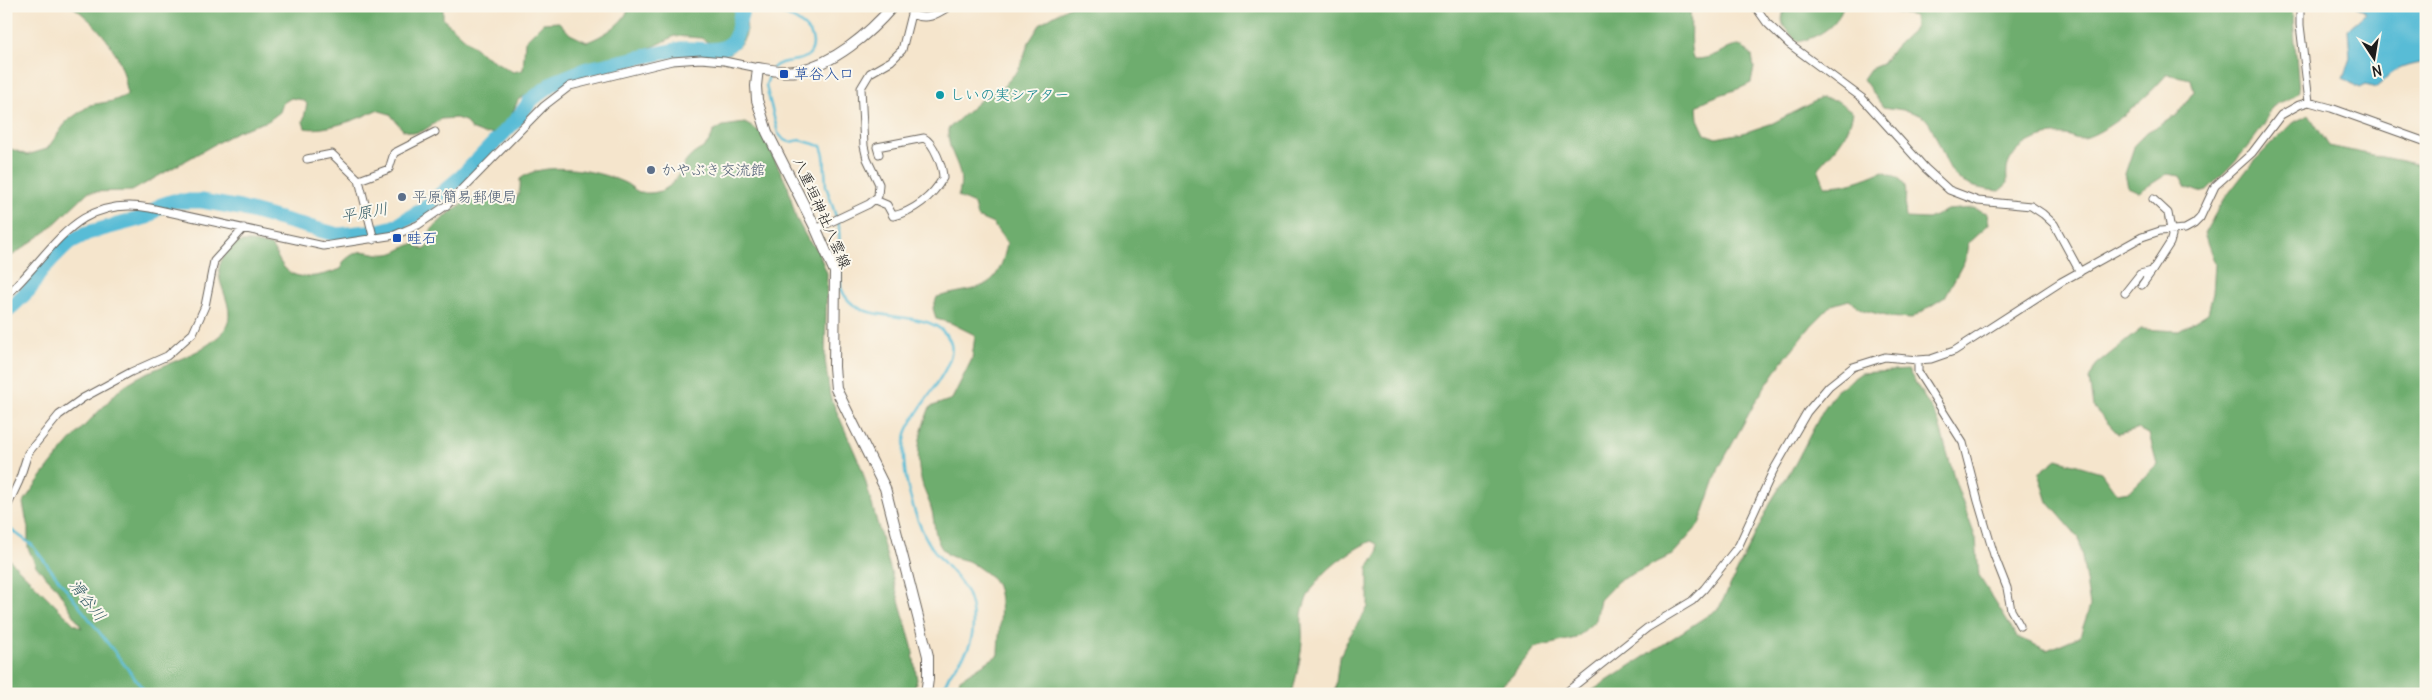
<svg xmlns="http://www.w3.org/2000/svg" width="2432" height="700" font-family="Delius,'Klee One',sans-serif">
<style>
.forest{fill:#6ead6e;stroke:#456445}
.water{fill:#58bcd6;stroke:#3a6c79}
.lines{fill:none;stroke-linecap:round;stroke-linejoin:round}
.stream{stroke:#58bcd6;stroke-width:2.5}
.river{stroke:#58bcd6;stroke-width:15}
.street-casing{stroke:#68625a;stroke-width:9}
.secondary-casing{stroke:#68625a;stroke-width:12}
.street{stroke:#fff;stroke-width:7}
.secondary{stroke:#fff;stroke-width:10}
.transit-dot{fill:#1a4fb4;stroke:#fbf7ec;stroke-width:2}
.culture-dot{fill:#0f9aa8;stroke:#fbf7ec;stroke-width:2}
.service-dot{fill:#5c6f8a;stroke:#fbf7ec;stroke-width:2}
.labels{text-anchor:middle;stroke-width:4;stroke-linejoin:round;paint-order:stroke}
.transit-label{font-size:15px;fill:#164399;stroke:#fbf7ec;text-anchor:start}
.culture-label{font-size:15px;fill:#0d838f;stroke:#fbf7ec;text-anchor:start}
.service-label{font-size:15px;fill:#4e5e75;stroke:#fbf7ec;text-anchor:start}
.street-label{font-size:15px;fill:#1c1c1c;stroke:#fbf7ec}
.water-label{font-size:16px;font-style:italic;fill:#345c66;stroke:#fbf7ec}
</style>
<rect width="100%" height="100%" fill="#fbf7ec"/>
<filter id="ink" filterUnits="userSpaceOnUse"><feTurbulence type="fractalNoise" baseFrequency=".02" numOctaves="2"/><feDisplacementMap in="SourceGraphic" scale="10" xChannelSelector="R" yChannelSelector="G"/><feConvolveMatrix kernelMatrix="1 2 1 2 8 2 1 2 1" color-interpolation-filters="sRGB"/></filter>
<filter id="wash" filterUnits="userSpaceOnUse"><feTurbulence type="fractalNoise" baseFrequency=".0096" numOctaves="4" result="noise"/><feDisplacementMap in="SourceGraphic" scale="20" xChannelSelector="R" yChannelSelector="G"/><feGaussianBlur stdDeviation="1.12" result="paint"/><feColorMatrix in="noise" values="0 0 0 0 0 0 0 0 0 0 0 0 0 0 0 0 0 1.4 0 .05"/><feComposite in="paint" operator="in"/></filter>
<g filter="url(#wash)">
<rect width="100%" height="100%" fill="#f5e5cc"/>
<path class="forest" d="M72,6h371v13l39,35 31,18 10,-2 2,-29 18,-18 16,-1 11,12 17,8c14,-5 39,-19 42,-36h113c8,24 7,34 -14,48l-27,-16 -26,-2 -20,10 -25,9 -34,6 -28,9 -50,30 -10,24 -13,9 -11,1 -13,-5 -6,-8 -9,-3 -15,1 -18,12 -9,2 -11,-3 -13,-16 -14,-4c-15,9 -54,22 -71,18l-2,-6 4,-18 -4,-4 -12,-2 -8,5 -3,9 -12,9 -30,10 -106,60 -44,1 -40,38 -42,30v-113l21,8 20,-6 20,-28 23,-16 23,-4 14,-6c-1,-37 -26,-68 -55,-89z
M1070,6h619c4,20 -1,35 4,53 20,1 28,-10 47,-14l12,10 2,13 -3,15c-18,10 -37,11 -54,23l1,13 7,15 11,4 27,-5 30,-10 48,-25 15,2 17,12c-6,28 -18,36 -35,56l7,18c21,0 38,-6 58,-15 33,12 19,18 23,47l22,1 19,-9 26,-2 14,5 2,11 -21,19 -2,15 -21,39 -35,22 -20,-2 -27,-7 -14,-10 -17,5 -21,21 -29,36 -25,37 -38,69 -20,57 -27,30 -54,26 -18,19 -4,20 -20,18 -42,10 -22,28 -20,18h-160l3,-4 4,-32 9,-19 20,-32v-39l10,-16 -1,-8 -6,-3c-28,13 -64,40 -69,73 -1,9 1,18 0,27 -1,18 -6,36 -10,53h-337l5,-15 38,-24c0,-21 8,-59 -5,-76 -5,-5 -19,-15 -25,-18 -9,-3 -17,-2 -24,-10 -10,-11 -9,-27 -12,-40 -2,-9 -7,-17 -9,-25 -9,-29 -4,-52 7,-79l22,-8 20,-40 3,-24 -24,-12 -15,-4 -3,-11 4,-11c41,-11 61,-3 70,-54l-14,-19 -16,-7 -3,-13 -16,-7c10,-31 -11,-38 -10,-68l36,-32 19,-10 16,-18 10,-27 12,-19z
M1786,6h57c-6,21 -25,31 -45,36 -13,-14 -21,-17 -12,-36z
M1880,6h412l7,85c-9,11 -21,9 -28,18 -3,4 -4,10 -6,14 -16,25 -38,47 -58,67l-8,2 -13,-5 -6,-11 -13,-2 -28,18 -11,-5 -3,-13 10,-30 12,-12 30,-17 17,-24 -3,-12 -24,-5c-15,19 -63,63 -88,65 -4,0 -10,-4 -14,-4 -23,-2 -49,8 -57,30 -2,5 -1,13 -1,19l-8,7c-47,-4 -47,-17 -64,-56 -3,-7 -7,-16 -13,-19 -12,-6 -26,-7 -39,-9l-20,-28 7,-10 12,-5 14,-18 19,-18 -1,-12 -29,-6z
M2309,115l20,31 87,18 10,6v524h-839l132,-86 54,-110 22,-34 28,-54 13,-19 25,-18 47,-3 30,50 18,64 20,55 3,37 38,61 30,13 33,-14 10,-30 -11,-68 -31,-36 -9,-29 18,-14 44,13 15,21 14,-2 27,-27 -8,-30 -12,-5 -19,5 -25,-27 -4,-28 7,-14 45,-36 38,2 29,-18 5,-20 2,-29 -11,-30 18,-32 31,-40 39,-39z
M745,123l17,10 26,54 8,31 12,22 9,9 10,24 -2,86 5,37 32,73 50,177 5,34 -5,14h-906v-138l68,68 8,4 -26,-41 -20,-21 -8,-18v-20l-5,-25c23,-35 50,-67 80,-96 7,-7 14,-16 22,-22 29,-20 68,-25 94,-49 23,-21 -1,-46 0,-65 0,-12 12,-29 25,-29 9,-1 18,2 27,4 5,6 7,14 12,20 13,18 41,9 58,3l2,-7c20,-19 25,-6 45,-8 10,-1 17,-9 26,-10l10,6 4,-3 3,-17c14,-14 40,-39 62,-32 5,1 10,5 15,7 11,-6 13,-14 12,-26 23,-19 77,-9 103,3 6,2 11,8 16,10 8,2 19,1 26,-3 13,-7 15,-21 23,-30 12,-13 19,-7 25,-27l10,-6z"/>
<path class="water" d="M2355,6h71v56c-23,4 -34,7 -48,26l-13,-3 -6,3 -16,-10 7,-20 -2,-29 18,-16z"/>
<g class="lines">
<path class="stream" d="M765,6c15,7 48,17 48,37 0,6 -2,11 -7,14 -10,6 -25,2 -33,11
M770,72l-4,14 12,47 6,7 6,2 10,-2 21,6 3,9 2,31 13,40 2,62c16,45 90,13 109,53 11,23 -37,68 -44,93 -8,33 9,93 30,119 20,26 37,33 37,71 0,37 -24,37 -31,70
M6,526l26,19 115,149"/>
<path class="river" d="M6,312l24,-23 12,-20 28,-27 17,-9 60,-16 14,-12 12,-4h29l38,7 98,27 40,-4 16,-4 28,-17 40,-34 56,-58 13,-18 24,-18 32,-13 93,-20c19,-2 49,9 57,-16 3,-9 2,-18 7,-27"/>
</g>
</g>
<g filter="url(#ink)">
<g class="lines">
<g class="street-casing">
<path id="street" d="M1755,6l12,17 22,21 73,54 63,70 24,22 29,11 53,5 12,8 11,10 26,48
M2300,6v19l9,77
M911,14c16,7 25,1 39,-8
M307,159l25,-5 24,23 3,3 15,60
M359,180l30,-11 5,-16 41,-21
M875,200l12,5 6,11c21,-5 39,-19 50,-38 0,-11 -9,-35 -19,-40l-47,9 2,7
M816,229l53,-25 9,-8 1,-12 -12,-25 -3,-13 -3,-58 9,-15 21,-12 11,-11 11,-44
M2142,285l10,-14
M2125,293l15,-19 12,-3 18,-28 2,-7 -4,-23 -15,-14
M6,296c47,-43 69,-102 144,-88l174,38 71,-11 23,-10 29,-20 97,-99 26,-20 102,-25 29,-2 23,2 34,7
M1918,360v12l45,71 15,58 16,54 13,33 4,22 9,16
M6,509l13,-28 9,-28 31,-38 24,-17 48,-26 36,-16 26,-23 12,-27 9,-45 30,-33
M1564,694l83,-66 45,-27 12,-12 35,-44 34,-74 34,-59 22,-26 24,-19 32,-10 33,3 13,-1 23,-8 107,-69 81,-45 18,-6 25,-2 9,-5 6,-6 15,-32 37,-33 29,-38 18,-10 10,-3 22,6 95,34"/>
</g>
<g class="secondary-casing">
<path id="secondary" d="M893,6c-24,28 -59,58 -96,65 -13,2 -26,-1 -39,-3l-2,18 1,14 10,32 49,97 19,43 -1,95 2,22 49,99 43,168v23l-2,15"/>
</g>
<use href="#street" class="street"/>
<use href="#secondary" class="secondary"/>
</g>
</g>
<g class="transit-dot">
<rect x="779" y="69" width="10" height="10" rx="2.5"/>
<rect x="392" y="233" width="10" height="10" rx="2.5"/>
</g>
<circle class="culture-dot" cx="940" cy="95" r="5"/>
<g class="service-dot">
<circle cx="651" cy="170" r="5"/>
<circle cx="402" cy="197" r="5"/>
</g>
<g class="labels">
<g class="transit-label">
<text x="794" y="79">草谷入口</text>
<text x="407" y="243">畦石</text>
</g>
<g class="culture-label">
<text x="950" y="100">しいの実シアター</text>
</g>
<g class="service-label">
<text x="661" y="175">かやぶき交流館</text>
<text x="412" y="202">平原簡易郵便局</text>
</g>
<g class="street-label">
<text transform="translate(822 213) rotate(66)" y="5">八重垣神社八雲線</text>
</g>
<g class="water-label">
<text transform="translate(364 212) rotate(-10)" y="6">平原川</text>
<text transform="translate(88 600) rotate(52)" y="6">滑谷川</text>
</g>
</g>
<rect width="2432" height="700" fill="none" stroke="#fbf7ec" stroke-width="25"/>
<g transform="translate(2374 58) rotate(168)" stroke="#fbf7ec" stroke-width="4" paint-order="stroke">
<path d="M0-4L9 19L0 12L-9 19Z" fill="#1c1c1c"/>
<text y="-8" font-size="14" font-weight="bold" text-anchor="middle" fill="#1c1c1c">N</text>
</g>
</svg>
